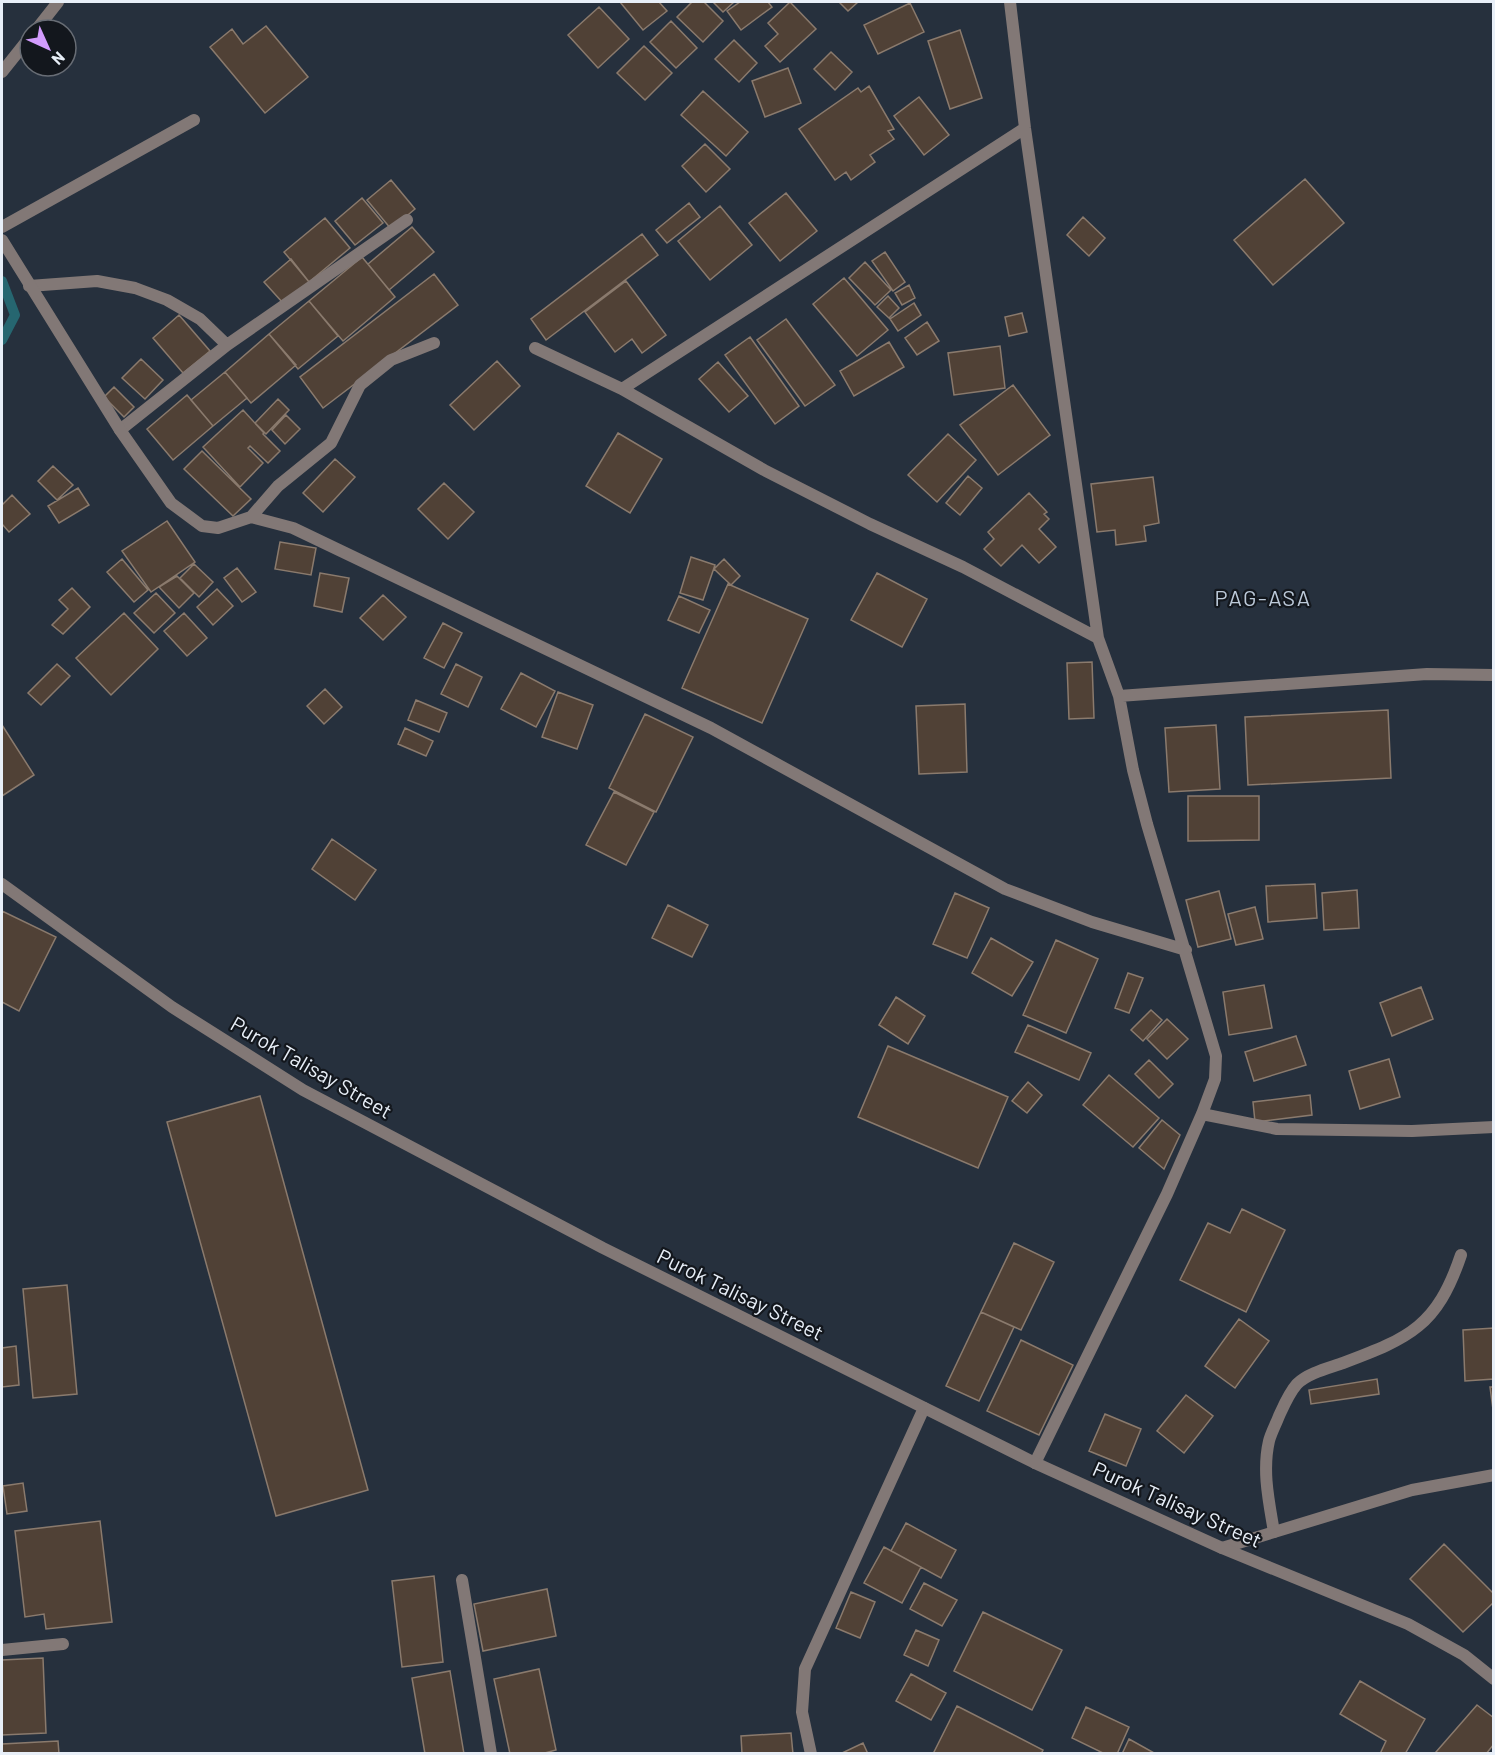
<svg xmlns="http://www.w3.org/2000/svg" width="1495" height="1755" font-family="Barlow,sans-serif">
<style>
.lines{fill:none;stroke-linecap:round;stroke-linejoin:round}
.stream{stroke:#266670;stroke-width:10}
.building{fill:#504136;stroke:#8a7a6d;stroke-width:1.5}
.service{stroke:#827876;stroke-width:12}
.minor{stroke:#827876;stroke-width:12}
.tertiary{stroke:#827876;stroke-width:12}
.labels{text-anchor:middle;stroke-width:4.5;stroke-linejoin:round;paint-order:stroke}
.street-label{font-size:21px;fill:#e8eff8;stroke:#13171d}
.neighbourhood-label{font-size:22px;letter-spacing:1.5px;fill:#bcc9d9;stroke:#13171d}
</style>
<rect width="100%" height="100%" fill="#26303d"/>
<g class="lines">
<path class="stream" d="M2,281l13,34 -13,25"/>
</g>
<path class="building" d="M620,2h39l8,9 -24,19z
M692,2h12l19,19 -20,21 -26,-25z
M713,2h21l-11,10z
M740,2h28l4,5 -31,23 -14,-19z
M790,2l26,27 -36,33 -15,-16 13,-12 -10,-11z
M839,2h19l-10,9z
M910,3l14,29 -46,22 -14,-29z
M599,7l30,32 -31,29 -30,-33z
M671,21l26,27 -21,20 -26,-26z
M266,26l42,51 -43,36 -55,-66 22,-18 11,15z
M960,30l22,68 -32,11 -22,-68z
M734,40l23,23 -18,19 -24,-23z
M644,46l28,27 -27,27 -28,-27z
M831,52l21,20 -17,18 -21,-21z
M788,68l13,35 -36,14 -13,-36z
M869,86l25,43 -6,2 6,8 -24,16 5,7 -24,18 -5,-8 -11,8 -36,-51 59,-41 3,4z
M703,91l45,41 -22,24 -45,-41z
M919,97l30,38 -25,20 -30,-39z
M705,144l25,25 -24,23 -24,-26z
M1305,179l39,44 -71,62 -39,-45z
M391,180l24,29 -24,20 -24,-29z
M786,193l31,38 -37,30 -31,-38z
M362,198l21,25 -28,22 -20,-24z
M689,203l11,14 -33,26 -11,-13z
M720,206l32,39 -42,35 -32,-39z
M1083,217l22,21 -16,18 -22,-21z
M325,218l25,30 -41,34 -25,-30z
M412,227l22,25 -45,38 -21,-26z
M642,234l16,21 -112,85 -15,-21z
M885,252l20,30 -12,9 -21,-30z
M362,257l33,40 -52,44 -34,-40z
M291,259l18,23 -26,21 -19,-21z
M865,262l26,28 -16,15 -26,-27z
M434,274l24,31 -135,103 -23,-31z
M844,278l44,52 -31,26 -44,-52z
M626,281l40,54 -24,18 -10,-14 -17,13 -30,-40z
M909,285l6,13 -13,7 -7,-12z
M888,296l11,12 -10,10 -12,-11z
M309,301l29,35 -40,33 -29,-35z
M914,303l7,12 -23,16 -8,-12z
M1022,313l5,19 -18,4 -4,-19z
M179,315l31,36 -27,22 -30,-35z
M786,319l49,66 -30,21 -48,-66z
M927,322l12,19 -22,14 -12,-17z
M269,334l27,31 -45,38 -26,-31z
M750,337l49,69 -24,18 -50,-69z
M889,342l15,25 -50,29 -14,-25z
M1000,346l5,42 -51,7 -6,-42z
M141,359l22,21 -18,19 -23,-21z
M497,361l23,25 -46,44 -24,-25z
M718,362l30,34 -19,16 -30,-33z
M225,372l22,26 -34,28 -22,-26z
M1013,385l37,50 -52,40 -38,-50z
M114,387l20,20 -10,10 -20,-20z
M187,395l26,31 -40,34 -26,-31z
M278,399l11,11 -23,24 -11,-11z
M243,410l21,23 -1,1 17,17 -12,12 -18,-17 -2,2 15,15 -23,24 -37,-40z
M286,415l14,14 -15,15 -13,-14z
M618,433l44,26 -32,54 -44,-27z
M948,434l28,26 -39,42 -29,-27z
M202,451l49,48 -18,17 -49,-47z
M335,459l20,18 -32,35 -20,-19z
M53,466l20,19 -16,15 -19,-19z
M968,476l14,12 -22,27 -14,-12z
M1153,477l6,46 -15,3 2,15 -30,4 -1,-15 -18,2 -6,-48z
M444,483l30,29 -26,27 -30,-30z
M78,488l11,17 -30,18 -11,-17z
M1029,493l18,19 -3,2 5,5 -10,10 17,18 -17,16 -17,-18 -21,21 -17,-17 10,-10 -6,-7z
M12,495l18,19 -21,18 -7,-8v-19z
M167,521l28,41 -44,30 -29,-41z
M280,542l36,6 -5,27 -36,-6z
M691,557l24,8 -12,35 -23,-7z
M122,559l26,31 -14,12 -27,-30z
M724,559l16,17 -9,9 -17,-16z
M194,564l19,18 -14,15 -19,-19z
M237,568l19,24 -14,10 -18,-24z
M320,573l29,5 -7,34 -28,-6z
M877,573l50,26 -25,48 -51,-27z
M177,576l17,17 -15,15 -20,-21z
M728,584l80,35 -46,104 -80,-35z
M72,588l18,19 -27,27 -11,-9 16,-16 -9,-9z
M217,589l16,17 -20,19 -16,-18z
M156,593l19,20 -21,20 -20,-20z
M383,595l23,22 -23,23 -23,-22z
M679,596l31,14 -11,23 -31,-13z
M124,613l34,36 -47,46 -35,-37z
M184,613l23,25 -20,18 -23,-25z
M443,623l19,10 -18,35 -20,-10z
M1092,662l2,56 -25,1 -2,-56z
M57,664l13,12 -29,29 -13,-12z
M456,664l26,13 -14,30 -27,-13z
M521,673l34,18 -19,36 -35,-18z
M325,689l17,18 -18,17 -17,-18z
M558,692l35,13 -16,44 -35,-12z
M416,700l31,13 -8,19 -31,-12z
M965,704l2,68 -48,2 -3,-68z
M1388,710l3,68 -143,7 -3,-68z
M645,714l48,23 -37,75 -47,-24z
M2,725l32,50 -32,21z
M1216,725l4,64 -51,3 -4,-64z
M405,728l28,13 -7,15 -28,-12z
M614,792l40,20 -28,53 -40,-20z
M1188,796h71v44l-71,1z
M332,839l44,31 -21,30 -43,-31z
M1315,884l2,34 -49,4 -2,-36z
M1357,890l2,38 -35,2 -2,-37z
M1219,891l12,48 -33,8 -12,-47z
M955,893l34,15 -22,50 -34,-14z
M668,905l40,20 -16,32 -40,-19z
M1255,907l8,32 -27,6 -8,-31z
M2,911l54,26 -37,74 -17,-9z
M991,938l42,24 -21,34 -40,-23z
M1056,940l42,19 -32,74 -43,-18z
M1128,973l15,5 -14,35 -14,-5z
M1264,985l8,43 -43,7 -6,-43z
M1421,987l12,32 -41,17 -12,-33z
M896,997l29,19 -17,28 -29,-19z
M1151,1010l11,10 -19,21 -12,-11z
M1167,1019l21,20 -21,20 -20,-20z
M1028,1025l63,28 -12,27 -64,-28z
M1296,1036l10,29 -52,16 -9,-29z
M888,1046l120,51 -30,71 -120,-51z
M1389,1059l11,38 -40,12 -11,-38z
M1149,1060l24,24 -14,14 -24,-24z
M1109,1075l50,43 -26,29 -50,-42z
M1028,1082l14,13 -15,18 -15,-12z
M1310,1095l2,20 -57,7 -2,-20z
M260,1096l108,394 -92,26 -109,-394z
M1162,1120l18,15 -16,34 -25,-21z
M1242,1209l43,21 -39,82 -66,-32 28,-57 22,10z
M1014,1243l40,19 -33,68 -40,-18z
M67,1285l10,109 -44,4 -10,-109z
M981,1312l33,15 -35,74 -33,-15z
M1239,1319l30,22 -34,47 -30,-22z
M1494,1328v51l-29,2 -2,-51z
M1021,1340l52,25 -34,70 -52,-24z
M16,1346l3,39 -17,2v-39z
M1377,1379l2,15 -68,10 -2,-14z
M1490,1387h4v30z
M1186,1395l27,21 -29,37 -27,-22z
M1105,1414l36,15 -15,37 -37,-15z
M23,1483l4,28 -20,3 -4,-28z
M100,1521l12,101 -66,7 -2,-15 -19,3 -10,-86z
M906,1523l50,27 -15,28 -50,-27z
M1444,1544l50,50v8l-31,30 -53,-53z
M884,1547l37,20 -19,36 -38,-20z
M434,1576l9,86 -41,5 -10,-86z
M924,1583l33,17 -15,26 -32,-17z
M547,1589l9,47 -73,15 -9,-47z
M851,1592l24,10 -15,36 -24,-10z
M983,1612l79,38 -30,60 -78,-39z
M916,1630l23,10 -11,26 -24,-11z
M43,1658l3,75 -44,2v-75z
M539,1669l17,81 -15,4h-31l-16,-75z
M450,1671l14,83h-39l-13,-76z
M911,1674l35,19 -15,27 -35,-19z
M1360,1681l65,38 -20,35h-25l6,-13 -46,-27z
M1477,1705l17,13v26l-8,10h-48l-2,-2z
M957,1706l86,44 -2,4h-108z
M1086,1707l43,20 -12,27h-12l-33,-16z
M791,1733l2,21h-51l-1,-18z
M1129,1739l27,15h-34z
M58,1741l1,13h-57v-10z
M863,1743l5,11h-28z"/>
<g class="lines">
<path class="service" d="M36,30l22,-28
M2,72l28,-35
M2,227l192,-107
M29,286l68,-5 38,7 32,12 33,19 27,26
M120,430l107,-85 180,-125
M1274,1532c-5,-30 -12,-61 -5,-91 2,-8 7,-17 10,-25 5,-11 10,-23 18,-32 11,-11 32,-16 46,-21 67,-25 94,-37 118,-108"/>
<path class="minor" d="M1010,2l15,126 73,510 21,58 14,74 14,54 69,232 -1,23 -13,35 -35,80 -132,269
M2,240l118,190 51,73 31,23 16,2 33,-11 27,-31 53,-43 29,-58 31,-25 43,-17
M535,348l87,41 142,81 106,54 93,43 135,71
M622,389l403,-261
M251,517l42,11 418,200 294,161 87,33 94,28
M1119,696l308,-22 67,1
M1202,1114l75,15 135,2 82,-4
M1222,1548l190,-58 82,-15
M462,1580l29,174
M2,1650l61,-6
M811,1754l-9,-42 3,-43 119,-261"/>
<path class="tertiary" d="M2,884l170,123 131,83 300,158 432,215 187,85 186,76 56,31 30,24"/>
</g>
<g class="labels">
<g class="street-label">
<text transform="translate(311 1068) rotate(30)" y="7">Purok Talisay Street</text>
<text transform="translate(740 1295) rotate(26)" y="7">Purok Talisay Street</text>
<text transform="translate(1177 1505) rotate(24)" y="7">Purok Talisay Street</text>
</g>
<g class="neighbourhood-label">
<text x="1263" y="606">PAG-ASA</text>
</g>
</g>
<rect width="1495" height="1755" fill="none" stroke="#e8eff8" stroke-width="6"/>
<g transform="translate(48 48) rotate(135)"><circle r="28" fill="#13171d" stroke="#686d75" stroke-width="1.5"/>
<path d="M0-4.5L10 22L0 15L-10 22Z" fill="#d29cfd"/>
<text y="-9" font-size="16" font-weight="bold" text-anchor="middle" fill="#e8eff8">N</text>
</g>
</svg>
